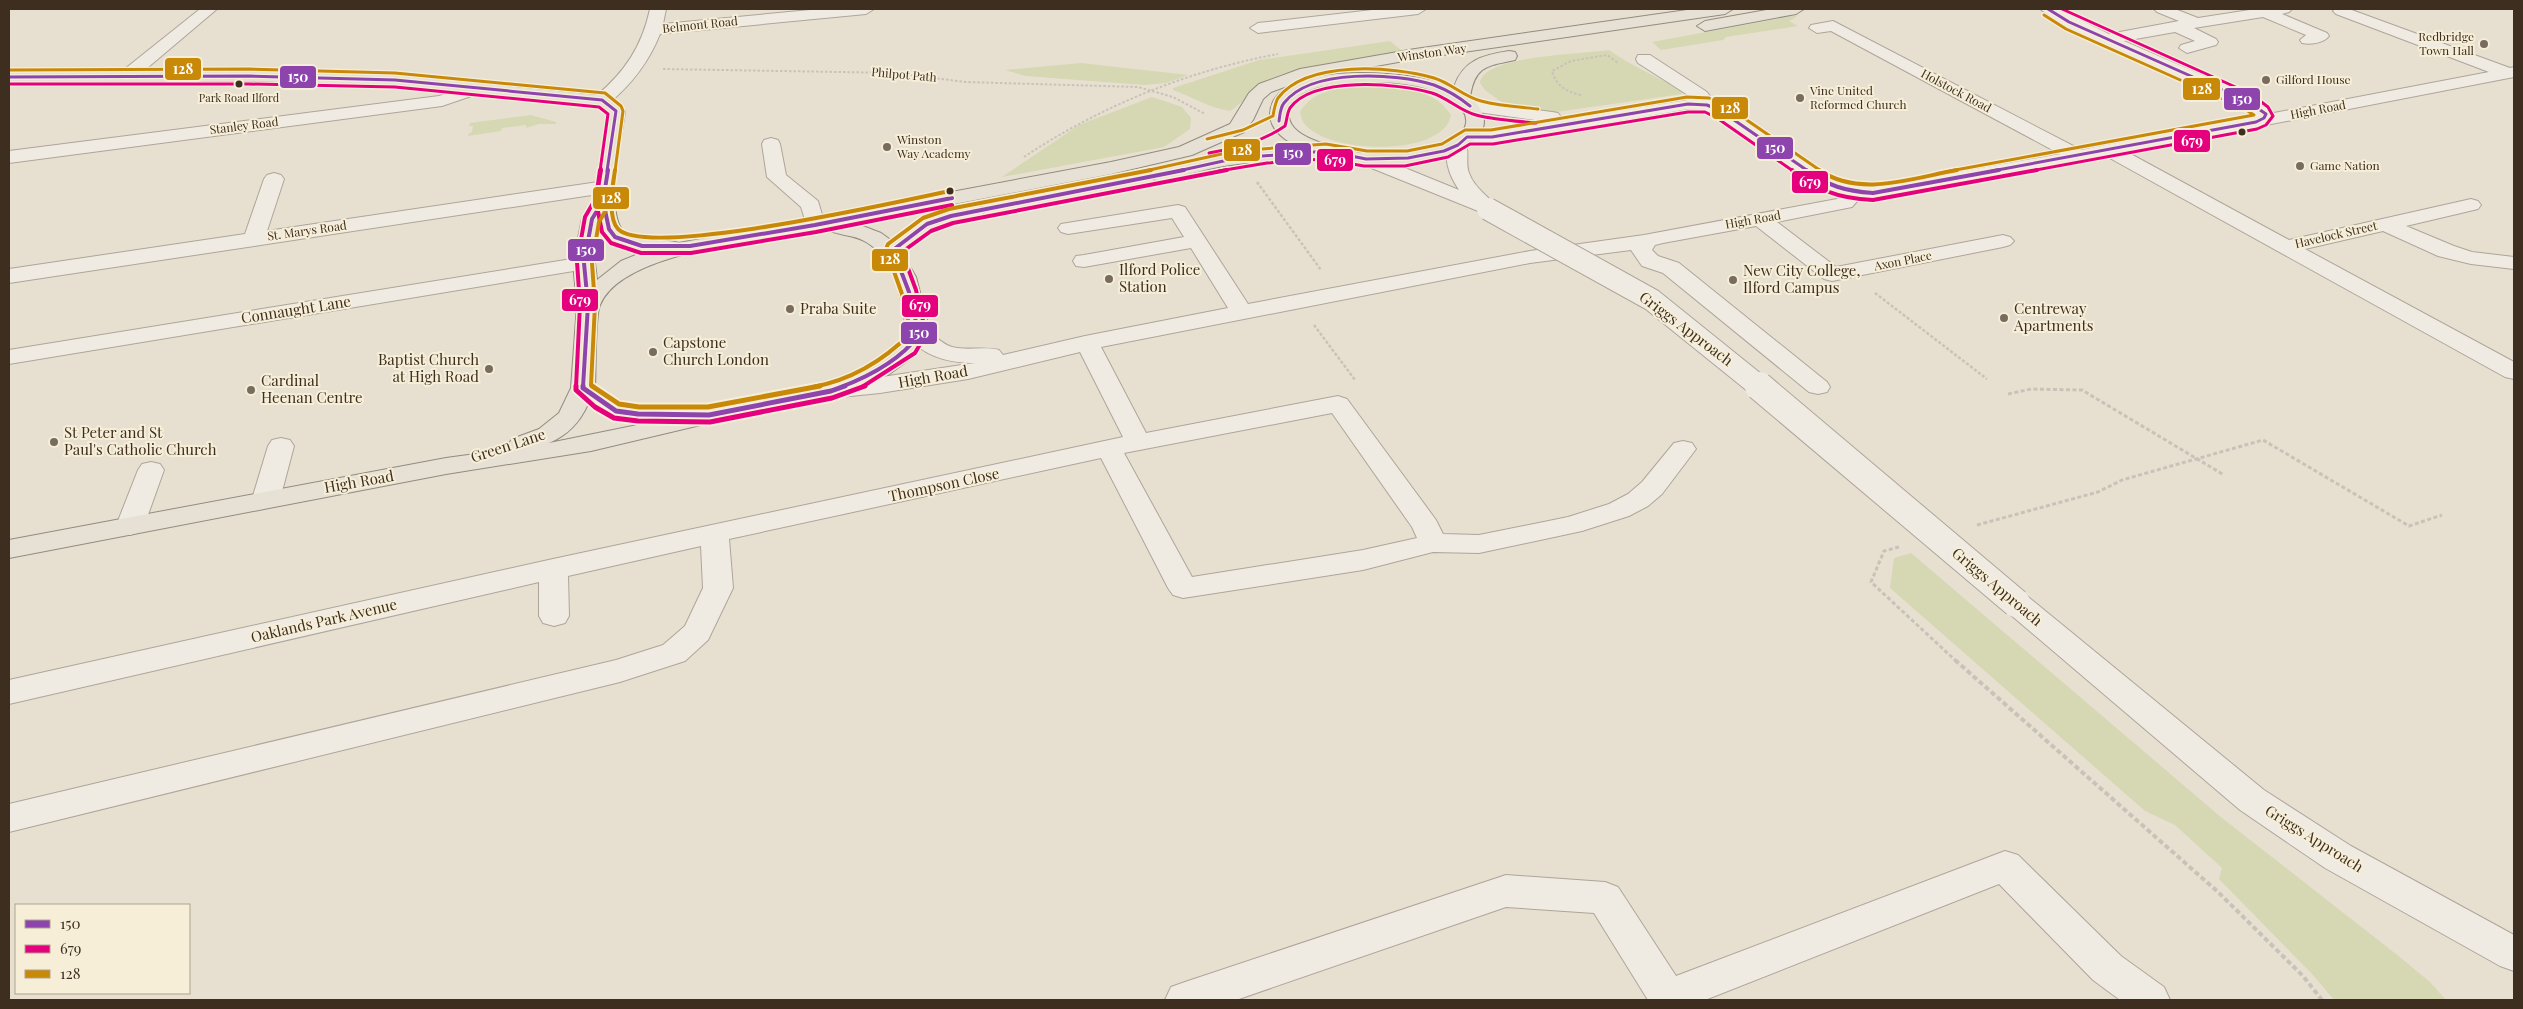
<svg xmlns="http://www.w3.org/2000/svg" width="2523" height="1009" font-family="'Playfair Display',serif">
<style>
.green{fill:#d6d7b3}
.lines{fill:none;stroke-linecap:round;stroke-linejoin:round}
.minor-casing{stroke:#ada599;stroke-width:2}
.major-casing{stroke:#928b80;stroke-width:2}
.path-far3{stroke:#c8c2b9;stroke-width:2;stroke-dasharray:2.5 2;stroke-linecap:butt}
.path-far2{stroke:#c8c2b9;stroke-width:2.5;stroke-dasharray:3 2;stroke-linecap:butt}
.path-far1{stroke:#c8c2b9;stroke-width:3;stroke-dasharray:4 2.5;stroke-linecap:butt}
.path{stroke:#c8c2b9;stroke-width:4;stroke-dasharray:5 3;stroke-linecap:butt}
.minor{fill:#efebe3;fill-rule:evenodd}
.major{fill:#e6e1d4;fill-rule:evenodd}
.minor-bridge-far1-casing{stroke:#ada599;stroke-width:24;stroke-linecap:butt}
.minor-bridge-casing{stroke:#ada599;stroke-width:30;stroke-linecap:butt}
.path-bridge{stroke:#c8c2b9;stroke-width:3;stroke-dasharray:4 2.5;stroke-linecap:butt}
.minor-bridge-far1{stroke:#efebe3;stroke-width:22}
.minor-bridge{stroke:#efebe3;stroke-width:28}
.bus-1-far2-casing{stroke:#f7eed8;stroke-width:5.5}
.bus-1-far1-casing{stroke:#f7eed8;stroke-width:7}
.bus-1-casing{stroke:#f7eed8;stroke-width:9}
.bus-2-far2-casing{stroke:#f7eed8;stroke-width:5.5}
.bus-2-far1-casing{stroke:#f7eed8;stroke-width:7}
.bus-2-casing{stroke:#f7eed8;stroke-width:9}
.bus-3-far2-casing{stroke:#f7eed8;stroke-width:5.5}
.bus-3-far1-casing{stroke:#f7eed8;stroke-width:7}
.bus-3-casing{stroke:#f7eed8;stroke-width:9}
.bus-1-far2{stroke:#8e44ad;stroke-width:3}
.bus-1-far1{stroke:#8e44ad;stroke-width:4}
.bus-1{stroke:#8e44ad;stroke-width:5}
.bus-2-far2{stroke:#e5007d;stroke-width:3}
.bus-2-far1{stroke:#e5007d;stroke-width:4}
.bus-2{stroke:#e5007d;stroke-width:5}
.bus-3-far2{stroke:#c88808;stroke-width:3}
.bus-3-far1{stroke:#c88808;stroke-width:4}
.bus-3{stroke:#c88808;stroke-width:5}
.poi-dot{fill:#786c5e;stroke:#f7eed8;stroke-width:2}
.bus-dot{fill:#3d2e20;stroke:#f7eed8;stroke-width:2}
.labels{text-anchor:middle;stroke-width:4;stroke-linejoin:round;paint-order:stroke}
.far-bus-label{font-size:11px;fill:#3d2e20;stroke:#f7eed8}
.far-street-label{font-size:12px;fill:#3d2e20;stroke:#f7eed8}
.far-poi-label{font-size:12px;fill:#3d2e20;stroke:#f7eed8;text-anchor:start}
.poi-label{font-size:15px;fill:#3d2e20;stroke:#f7eed8;text-anchor:start}
.street-label{font-size:15px;fill:#3d2e20;stroke:#f7eed8}
.line-badge{stroke:#f7eed8;stroke-width:2}
.badge-label{font-size:14px;text-anchor:middle;font-weight:bold;fill:#fff}
</style>
<rect width="100%" height="100%" fill="#e7e0d1"/>
<path class="green" d="M1799,15l-10,6 9,5 -72,11 -3,3 -62,10 -9,-8z
M1390,41l13,11 -120,22 -22,9 -10,12 -21,16c-20,-3 -38,-14 -57,-21v-2l86,-28z
M1609,50c22,16 49,27 73,41v3l-133,19 -34,-5 -15,-7 -15,-11 -5,-7c2,-28 106,-29 129,-33z
M1081,63l107,12 -22,8 -22,2 -118,-9 -21,-6z
M1362,85c31,1 71,1 89,30 -7,43 -126,39 -147,8 -2,-2 -3,-7 -4,-11 13,-22 39,-24 62,-27z
M1152,97l30,10 9,11 -1,11 -26,18 -162,30 77,-52z
M531,115l25,7v2h-17l-13,4v-3l-24,3 -1,3 -33,5 1,-3 3,-1 1,-6h-4l1,-3z
M1911,553l311,265 174,136 34,28 16,18h-112l-21,-25 -94,-96 3,-11 -47,-43 -30,-14 -255,-223 4,-30z"/>
<g class="lines">
<g class="minor-casing">
<path id="minor" d="M200,9h17l-84,71h-12l-3,-4 3,-4z
M650,9h16l-3,15 158,-15h53l-8,5 -206,20c-11,28 -29,51 -52,70h-12l-3,-4 3,-4c29,-24 46,-50 54,-87z
M1381,9h45l-8,5 -160,19 -8,-5 8,-5z
M2040,9h18l51,25 70,-13 -22,-9 -3,-3h21l23,9 58,-9h36l-3,3 -7,2 45,19 2,3c-5,7 -19,9 -27,7l-2,-3 6,-5 -43,-18 -69,11 22,11 2,3 -2,3 -29,8 -8,-5 2,-3 14,-4 -20,-9 -51,9 129,56 21,16 215,-41 -153,-58 -3,-3 2,-2h14l161,59 4,-1v10l-387,75 162,88 182,-41 7,2 3,4 -3,4 -72,17 48,20 18,6 42,5v12l-43,-5 -33,-8 -55,-25 -78,18 209,113v17l-9,-2 -399,-221 -233,43 -13,-1 -8,9 -75,15 59,45 167,-32 7,2 4,4 -4,4 -7,2 -171,34 -8,-2 -68,-53 -93,17 -8,2 -3,5 6,6 21,7 148,119 3,5 -3,5 -9,2 -9,-2 -146,-119 -21,-7 -11,-16 -101,13 -429,84 45,86 192,-37 9,3 89,121 7,14 36,1 89,-18 41,-13 19,-10 14,-12 32,-39 9,-2 9,2 4,6 -34,45 -14,12 -19,10 -47,15 -103,22 -46,-1 -70,18 -180,28 -10,-3 -5,-7 -67,-130 -372,81 4,49 -25,52 -23,21 -65,21 -611,150v-28l607,-144 47,-15 22,-19 18,-38 -2,-42 -133,30 1,40 -4,7 -11,3 -11,-3 -4,-7v-34l-530,122v-24l544,-121 570,-122 -43,-85 -112,27 -88,14 -49,5 -9,-2 -3,-5 3,-5 153,-23c-25,0 -52,-6 -68,-28l4,-5c18,-5 25,12 41,17 16,4 32,-1 47,3l4,5 82,-19 143,-28 -37,-60 -107,19 -8,-1 -3,-5 3,-5 8,-1 100,-18 -12,-19 -104,16 -7,-2 -3,-4 3,-4 117,-19 7,2 63,97 282,-53 114,-16 193,-36 5,-4 -21,-6 -106,-74 -11,-5 -16,-1 -196,34 -27,-1c5,8 0,21 4,31 5,15 21,24 29,36l-3,4 -7,2 -129,-52 -3,-4 3,-4h14l86,35c-9,-13 -18,-34 -8,-49l9,-1 -2,-3 2,-4 32,-2 57,-9 -79,-11 -6,-1 -3,-4 3,-4 6,-1 82,11 6,1 3,4 -2,3 135,-21 -56,-36 -2,-4 2,-4h12l57,37 6,9 14,6 108,74 20,5 18,1 187,-33 -229,-123 -14,2 -8,-5 2,-3 22,-4 248,129 175,-35 -15,-10 -178,-80zM1332,413l80,114 5,11 -54,12 -171,27 -68,-124z
M477,83l6,1 3,4 -3,4 -41,14 -433,57v-12l430,-55z
M771,138l7,2 2,4 6,31 32,26 7,24 -3,4 -7,2 -7,-2 -7,-22 -34,-30 -5,-33 2,-4z
M274,173l7,2 3,4 -17,52 338,-50 7,2 3,4 -3,4 -7,2 -596,90v-14l236,-35 19,-55 3,-4z
M584,257l8,1 3,5 -3,5 -583,96v-14z
M281,438l9,2 4,6 -14,53 -4,6 -10,3 -10,-3 -4,-6 16,-53 4,-6z
M151,462l9,2 4,6 -20,56 -4,6 -10,3 -10,-3 -4,-6 22,-56 4,-6z
M2016,593l11,3 237,194 87,56 163,89v36l-14,-5 -175,-98 -85,-58 -235,-200 -4,-7 4,-7z
M2005,851l13,4 103,101 43,31 6,13h-50l-27,-20 -94,-96 -294,116h-57l-54,-87 -88,-6 -270,93h-71l6,-13 14,-5 321,-107 99,7 13,5 58,89z"/>
</g>
<g class="major-casing">
<path id="major" d="M1694,9h39l-8,5 -310,45 -106,19 -38,14 -8,7 -10,21 -9,12 -52,23 -81,19 -256,49 26,10 11,8 28,-21 55,-15 7,2 3,4 -3,4 -48,13 -32,25 14,24 15,58 -21,24 -22,16 -36,17 -36,10 -107,21 -118,28 -145,23 -437,84v-18l437,-82 65,-9 -3,-4 4,-6 27,-10 20,-16 12,-25 6,-83 -4,-42 9,-44 13,-21 12,-85 -10,-8 -202,-20 -146,-4 -240,1v-10l240,-1 146,4 213,21 17,15c-3,26 -24,111 4,125 16,7 34,2 50,7l432,-81 68,-15 51,-23 19,-31 10,-9 41,-15 115,-20zM826,229c11,7 28,5 40,13 31,18 36,60 41,92 -52,64 -148,61 -222,79l-2,-3c-39,-10 -49,5 -88,-24 1,-15 0,-71 5,-81 23,-56 172,-65 226,-76zM600,230c11,16 25,19 43,22l-22,9 -24,19 -2,-17zM588,404l29,13 35,5 -103,21c19,-8 31,-21 39,-39z
M1772,9h32l-8,5 -91,17 -8,-5 8,-5z
M1509,51l6,1 2,4 -2,4c-27,6 -40,5 -45,37 12,11 20,25 8,39 -27,29 -74,31 -111,29 -24,-1 -39,-9 -64,-7 -22,2 -43,3 -65,6 -26,3 -52,11 -78,17l-7,-2 -3,-4 3,-4 84,-19 62,-5c-13,-6 -29,-17 -29,-33 2,-57 150,-43 184,-27 9,-27 29,-32 55,-36zM1362,82c33,0 67,1 95,22 6,5 10,11 9,19 -4,30 -78,31 -100,30 -19,-1 -37,-6 -55,-14 -13,-6 -25,-14 -22,-31 12,-24 49,-24 73,-26z"/>
</g>
<path class="path-far3" d="M663,69l234,4 68,9 173,5 35,10 32,17
M1581,95c-14,-3 -25,-9 -29,-24l19,-10 36,-6 11,8
M1024,157c77,-51 163,-86 254,-103"/>
<path class="path-far2" d="M1257,182l64,88
M1875,293l112,86
M1314,325l41,55"/>
<path class="path-far1" d="M1977,525l121,-33 24,-12 141,-40 146,86 33,-11
M1899,547l-15,4 -13,31 85,79"/>
<path class="path" d="M1955,660l263,232 85,84 19,24"/>
<use href="#minor" class="minor"/>
<use href="#major" class="major"/>
<g class="minor-bridge-far1-casing">
<path id="minor-bridge-far1" d="M1488,209l164,91 108,87"/>
</g>
<g class="minor-bridge-casing">
<path id="minor-bridge" d="M1759,386l257,217"/>
</g>
<path class="path-bridge" d="M2008,394l23,-5 51,1 142,85"/>
<use href="#minor-bridge-far1" class="minor-bridge-far1"/>
<use href="#minor-bridge" class="minor-bridge"/>
<g class="bus-1-far2-casing">
<path id="bus-1-far2" d="M9,77l240,-1 146,4 207,20 14,11 -9,60
M1279,121c1,-6 1,-13 5,-18 27,-35 112,-30 150,-18 13,5 25,12 36,21
M1178,171l59,-13 89,-7 40,8 42,-1 36,-7 14,-6 9,-8h25l196,-33 19,1 14,6 87,60
M1992,171l264,-49 8,-4 2,-4 -19,-13 -178,-79 -21,-13"/>
</g>
<g class="bus-1-far1-casing">
<path id="bus-1-far1" d="M608,170l-5,31 6,28 6,8 27,9h48l125,-21 137,-27
M1806,170c23,16 38,21 67,23l126,-23
M583,387l5,-82 -4,-42 8,-44 11,-18 5,-31
M841,387c29,-11 59,-27 78,-52l-10,-43 -16,-42 34,-26 24,-8 233,-46"/>
</g>
<g class="bus-1-casing">
<path id="bus-1" d="M583,386v2l33,23 22,3 71,1 122,-24 14,-5"/>
</g>
<g class="bus-2-far2-casing">
<path id="bus-2-far2" d="M9,84h240l146,3 204,20 9,7 -8,57
M1209,153c27,-5 53,-11 76,-27 2,-6 2,-13 5,-18 23,-32 108,-25 142,-15 16,5 28,18 44,22 19,5 40,6 60,8
M601,171v-3
M1219,171l48,-8 56,-4 41,7h41l43,-9 22,-13h23l195,-32h17l12,6 76,53
M2031,171l226,-42 9,-4 7,-9 -5,-9 -17,-13 -189,-85"/>
</g>
<g class="bus-2-far1-casing">
<path id="bus-2-far1" d="M601,170l-5,31 6,31 9,11 30,10h50l125,-21 136,-27
M1792,170c31,21 42,28 81,30l164,-30
M576,387l4,-82 -3,-43 8,-45 11,-19 4,-28
M862,387l53,-34 11,-19 -10,-44 -14,-38 29,-21 22,-8 274,-53"/>
</g>
<g class="bus-2-casing">
<path id="bus-2" d="M576,386v4l19,17 19,11 24,3 72,1 122,-24 33,-12"/>
</g>
<g class="bus-3-far2-casing">
<path id="bus-3-far2" d="M9,70l240,-1 146,4 210,20 16,13 2,5 -8,60
M1207,139l36,-9 30,-14c1,-6 2,-13 5,-18 29,-38 115,-32 156,-20 17,5 30,19 47,23 19,5 38,6 57,8
M1145,171l90,-20 91,-7 41,7h40l35,-7 23,-14h26l196,-33 22,1 16,7 96,66
M1950,171l304,-56 -11,-7 -177,-79 -22,-14"/>
</g>
<g class="bus-3-far1-casing">
<path id="bus-3-far1" d="M615,170c-2,15 -8,47 3,59 30,30 283,-28 332,-38
M1819,170c41,28 93,8 138,0
M594,387l-3,-2 4,-80 -3,-42 7,-41 11,-19 5,-33
M813,387c38,-7 71,-27 98,-54l-9,-39 -16,-45 2,-5 35,-26 26,-9 202,-39"/>
</g>
<g class="bus-3-casing">
<path id="bus-3" d="M592,386l27,18 20,3h69l112,-21"/>
</g>
<use href="#bus-1-far2" class="bus-1-far2"/>
<use href="#bus-1-far1" class="bus-1-far1"/>
<use href="#bus-1" class="bus-1"/>
<use href="#bus-2-far2" class="bus-2-far2"/>
<use href="#bus-2-far1" class="bus-2-far1"/>
<use href="#bus-2" class="bus-2"/>
<use href="#bus-3-far2" class="bus-3-far2"/>
<use href="#bus-3-far1" class="bus-3-far1"/>
<use href="#bus-3" class="bus-3"/>
</g>
<g class="poi-dot">
<circle cx="2484" cy="44" r="5"/>
<circle cx="2266" cy="80" r="5"/>
<circle cx="1800" cy="98" r="5"/>
<circle cx="887" cy="147" r="5"/>
<circle cx="2300" cy="166" r="5"/>
<circle cx="1109" cy="279" r="5"/>
<circle cx="1733" cy="280" r="5"/>
<circle cx="790" cy="309" r="5"/>
<circle cx="2004" cy="318" r="5"/>
<circle cx="653" cy="352" r="5"/>
<circle cx="489" cy="369" r="5"/>
<circle cx="251" cy="390" r="5"/>
<circle cx="54" cy="442" r="5"/>
</g>
<g class="bus-dot">
<circle cx="239" cy="84" r="4.5"/>
<circle cx="2242" cy="132" r="4.5"/>
<circle cx="950" cy="191" r="4.5"/>
</g>
<g class="labels">
<g class="far-bus-label">
<text x="239" y="102">Park Road Ilford</text>
</g>
<g class="far-street-label">
<text transform="translate(700 25) rotate(-6)" y="4">Belmont Road</text>
<text transform="translate(1432 53) rotate(-8)" y="4">Winston Way</text>
<text transform="translate(904 75) rotate(5)" y="4">Philpot Path</text>
<text transform="translate(1956 91) rotate(28)" y="4">Holstock Road</text>
<text transform="translate(2318 110) rotate(-11)" y="4">High Road</text>
<text transform="translate(244 126) rotate(-7)" y="4">Stanley Road</text>
<text transform="translate(1753 220) rotate(-10)" y="4">High Road</text>
<text transform="translate(307 231) rotate(-8)" y="4">St. Marys Road</text>
<text transform="translate(2336 235) rotate(-13)" y="4">Havelock Street</text>
<text transform="translate(1903 261) rotate(-11)" y="4">Axon Place</text>
</g>
<g class="far-poi-label">
<text x="2474" y="41" text-anchor="end">Redbridge<tspan x="2474" dy="14">Town Hall</tspan></text>
<text x="2276" y="84">Gilford House</text>
<text x="1810" y="95">Vine United<tspan x="1810" dy="14">Reformed Church</tspan></text>
<text x="897" y="144">Winston<tspan x="897" dy="14">Way Academy</tspan></text>
<text x="2310" y="170">Game Nation</text>
</g>
<g class="poi-label">
<text x="1119" y="275">Ilford Police<tspan x="1119" dy="17">Station</tspan></text>
<text x="1743" y="276">New City College,<tspan x="1743" dy="17">Ilford Campus</tspan></text>
<text x="800" y="314">Praba Suite</text>
<text x="2014" y="314">Centreway<tspan x="2014" dy="17">Apartments</tspan></text>
<text x="663" y="348">Capstone<tspan x="663" dy="17">Church London</tspan></text>
<text x="479" y="365" text-anchor="end">Baptist Church<tspan x="479" dy="17">at High Road</tspan></text>
<text x="261" y="386">Cardinal<tspan x="261" dy="17">Heenan Centre</tspan></text>
<text x="64" y="438">St Peter and St<tspan x="64" dy="17">Paul's Catholic Church</tspan></text>
</g>
<g class="street-label">
<text transform="translate(296 310) rotate(-9)" y="5">Connaught Lane</text>
<text transform="translate(1686 329) rotate(37)" y="5">Griggs Approach</text>
<text transform="translate(933 377) rotate(-10)" y="5">High Road</text>
<text transform="translate(508 446) rotate(-18)" y="5">Green Lane</text>
<text transform="translate(359 482) rotate(-10)" y="5">High Road</text>
<text transform="translate(944 485) rotate(-12)" y="5">Thompson Close</text>
<text transform="translate(1997 587) rotate(40)" y="5">Griggs Approach</text>
<text transform="translate(324 621) rotate(-13)" y="5">Oaklands Park Avenue</text>
<text transform="translate(2314 839) rotate(32)" y="5">Griggs Approach</text>
</g>
</g>
<g class="line-badge">
<rect x="164" y="57" width="38" height="24" rx="5" fill="#c88808"/>
<rect x="279" y="65" width="38" height="24" rx="5" fill="#8e44ad"/>
<rect x="2182" y="77" width="39" height="24" rx="5" fill="#c88808"/>
<rect x="2223" y="87" width="38" height="24" rx="5" fill="#8e44ad"/>
<rect x="1711" y="96" width="38" height="24" rx="5" fill="#c88808"/>
<rect x="2173" y="129" width="38" height="24" rx="5" fill="#e5007d"/>
<rect x="1756" y="136" width="38" height="24" rx="5" fill="#8e44ad"/>
<rect x="1223" y="138" width="38" height="24" rx="5" fill="#c88808"/>
<rect x="1274" y="142" width="38" height="24" rx="5" fill="#8e44ad"/>
<rect x="1316" y="148" width="38" height="24" rx="5" fill="#e5007d"/>
<rect x="1791" y="170" width="38" height="24" rx="5" fill="#e5007d"/>
<rect x="592" y="186" width="38" height="24" rx="5" fill="#c88808"/>
<rect x="567" y="238" width="38" height="24" rx="5" fill="#8e44ad"/>
<rect x="871" y="248" width="38" height="24" rx="5" fill="#c88808"/>
<rect x="561" y="288" width="38" height="24" rx="5" fill="#e5007d"/>
<rect x="901" y="294" width="38" height="24" rx="5" fill="#e5007d"/>
<rect x="900" y="321" width="38" height="24" rx="5" fill="#8e44ad"/>
</g>
<g class="badge-label">
<text x="183" y="74">128</text>
<text x="298" y="82">150</text>
<text x="2202" y="94">128</text>
<text x="2242" y="104">150</text>
<text x="1730" y="113">128</text>
<text x="2192" y="146">679</text>
<text x="1775" y="153">150</text>
<text x="1242" y="155">128</text>
<text x="1293" y="158">150</text>
<text x="1335" y="165">679</text>
<text x="1810" y="187">679</text>
<text x="611" y="203">128</text>
<text x="586" y="255">150</text>
<text x="890" y="264">128</text>
<text x="580" y="305">679</text>
<text x="920" y="310">679</text>
<text x="919" y="338">150</text>
</g>
<rect width="2523" height="1009" fill="none" stroke="#3d2e20" stroke-width="20"/>
<rect x="15" y="904" width="175" height="90" fill="#f7eed8" stroke="#ada18e"/>
<rect x="25" y="920" width="25" height="8" fill="#8e44ad" stroke="#ada18e"/>
<text x="60" y="929" font-size="15" fill="#3d2e20">150</text>
<rect x="25" y="945" width="25" height="8" fill="#e5007d" stroke="#ada18e"/>
<text x="60" y="954" font-size="15" fill="#3d2e20">679</text>
<rect x="25" y="970" width="25" height="8" fill="#c88808" stroke="#ada18e"/>
<text x="60" y="979" font-size="15" fill="#3d2e20">128</text>
</svg>
